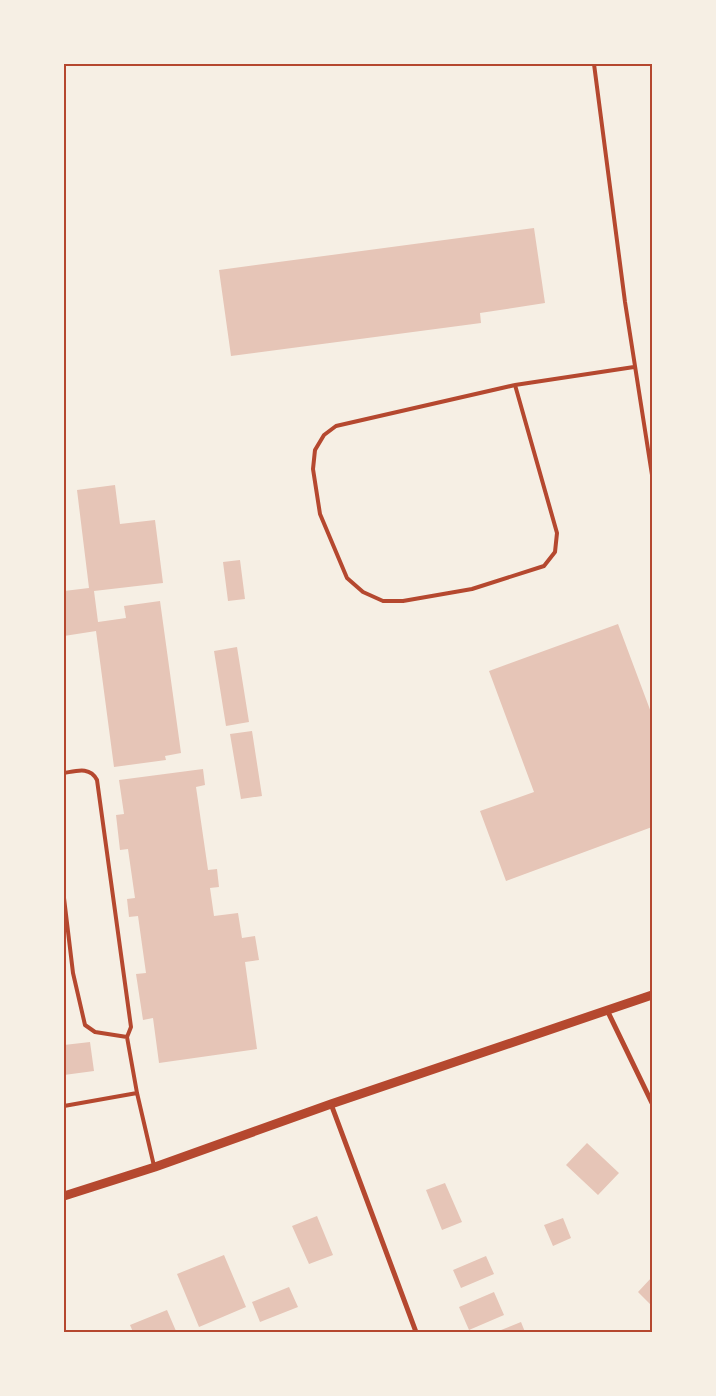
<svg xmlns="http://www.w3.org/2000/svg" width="716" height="1396" font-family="'Nunito Sans',sans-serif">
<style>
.building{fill:#e6c5b7}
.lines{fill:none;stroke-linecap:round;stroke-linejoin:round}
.service{stroke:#b5482f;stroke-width:4}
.minor{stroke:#b5482f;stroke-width:5}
.tertiary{stroke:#b5482f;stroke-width:9}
.neatline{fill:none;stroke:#b5482f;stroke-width:2}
</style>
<rect width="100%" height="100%" fill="#f6efe4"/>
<path class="building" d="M534,228l11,75 -65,10 1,10 -250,33 -12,-86z
M115,485l5,39 35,-4 8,63 -69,8 4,31 28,-4 -2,-12 36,-5 21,152 -16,3 1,4 -52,7 -18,-136 -32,5v-45l25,-3 -12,-98z
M240,560l5,39 -17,2 -5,-39z
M618,624l34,91v112l-146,54 -26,-70 54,-19 -45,-121z
M237,647l12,75 -23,4 -12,-75z
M252,731l10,65 -21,3 -11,-65z
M203,769l2,16 -9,2 12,83 9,-1 2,18 -9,1 4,28 24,-3 4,25 13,-2 4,24 -14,2 12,87 -98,14 -6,-45 -10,2 -7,-46 10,-1 -8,-57 -9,1 -2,-18 8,-1 -7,-49 -8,1 -4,-35 8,-1 -5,-34z
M90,1042l4,29 -30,4v-30z
M587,1143l32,30 -21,22 -32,-30z
M445,1183l17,39 -20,8 -16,-40z
M317,1216l16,39 -24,9 -17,-38z
M563,1218l8,20 -18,8 -9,-21z
M224,1255l22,52 -47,20 -22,-53z
M486,1256l8,18 -33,14 -8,-18z
M652,1277v29l-14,-14z
M289,1287l9,20 -38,15 -8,-20z
M494,1292l10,23 -35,15 -10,-23z
M167,1310l9,21 -4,1h-39l-3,-7z
M521,1322l4,10h-29z"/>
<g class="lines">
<path class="service" d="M594,64l31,238 27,173
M515,385l42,148 -2,19 -11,14 -72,23 -69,12h-20l-20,-9 -16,-14 -27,-64 -7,-45 2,-19 9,-15 12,-9 179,-41 119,-18
M64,773c12,-2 26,-7 33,7l34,247 -4,10 10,56 17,73
M64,898l9,75 12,52 10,7 32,5
M64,1106l73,-13"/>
<path class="minor" d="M607,1010l45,93
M331,1104l85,228"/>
<path class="tertiary" d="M64,1196l91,-29 176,-63 321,-109"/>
</g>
<rect width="716" height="1396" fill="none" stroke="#f6efe4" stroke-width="130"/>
<rect x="65" y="65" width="586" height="1266" class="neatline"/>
</svg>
